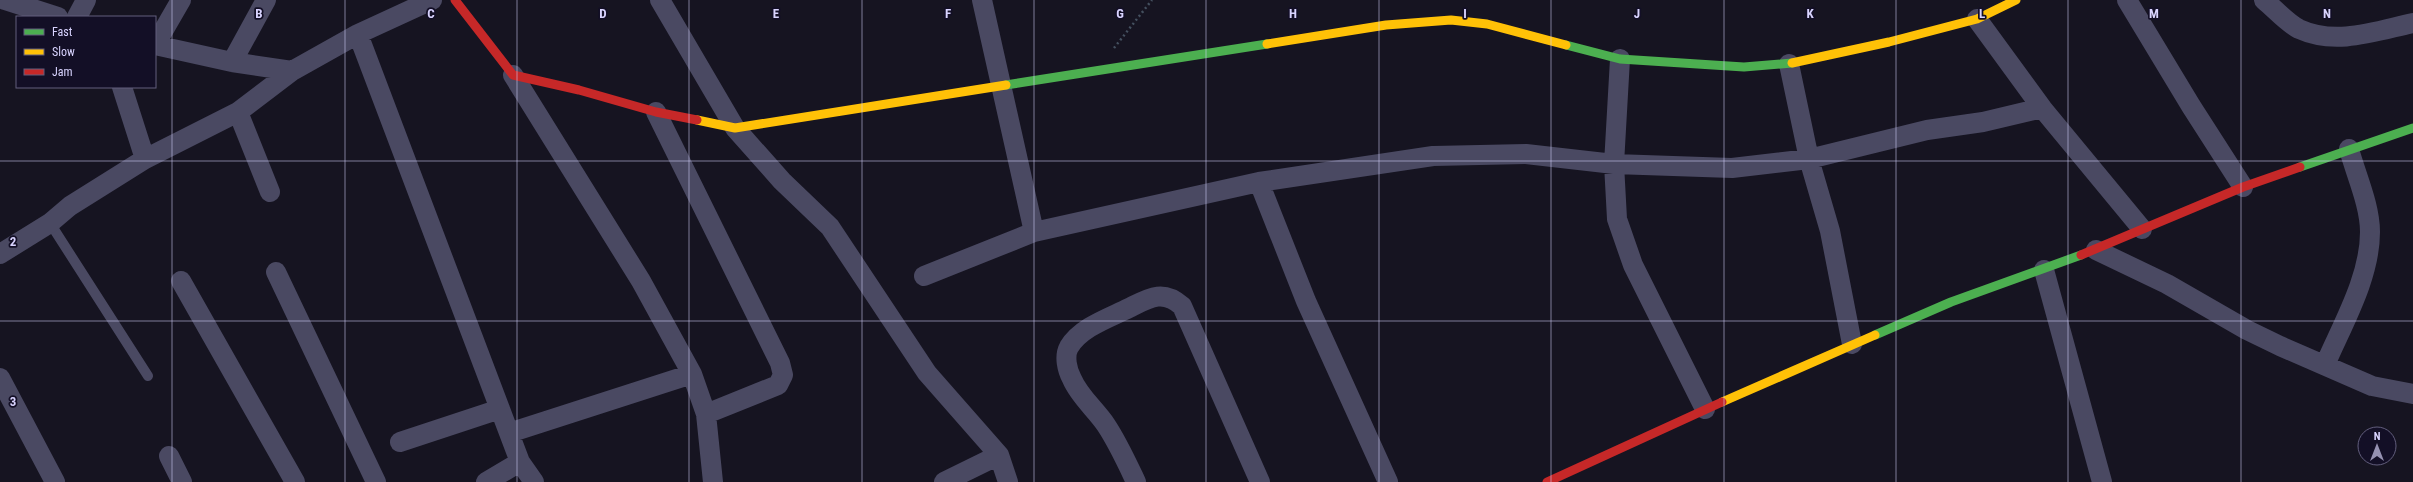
<svg xmlns="http://www.w3.org/2000/svg" width="2413" height="482" font-family="'Roboto Condensed',sans-serif">
<style>
.lines{fill:none;stroke-linecap:round;stroke-linejoin:round}
.path{stroke:#44505f;stroke-width:2.5;stroke-dasharray:2 3;stroke-linecap:butt}
.lane{stroke:#4a4962;stroke-width:10}
.street{stroke:#4a4962;stroke-width:20}
.fast{stroke:#4caf50;stroke-width:9}
.slow{stroke:#ffc107;stroke-width:9}
.jam{stroke:#c62828;stroke-width:9}
.grid{fill:none;stroke:#d9d4ff;stroke-width:1;stroke-opacity:0.55}
.grid-label{font-size:13px;text-anchor:middle;font-weight:bold;fill:#d9d4ff;stroke:#130f26;stroke-width:3.5;stroke-linejoin:round;paint-order:stroke}
</style>
<rect width="100%" height="100%" fill="#161421"/>
<g class="lines">
<path class="path" d="M1114,48l38,-48"/>
<path class="lane" d="M50,223l98,153"/>
<path class="street" d="M5,0l53,17
M660,0l75,128 47,53 48,46 97,146 72,82 9,27
M982,0l52,232
M2127,0l64,106 52,81
M2264,0c11,9 23,23 35,29 37,17 77,2 114,-6
M77,17l9,-17
M358,34l162,428 14,20
M155,45l77,17 60,9
M155,45l26,-45
M1620,59l-6,105 3,55 16,46 72,144
M232,62l34,-62
M1789,64l20,95 21,72 22,113
M513,75l128,206 51,93 14,40 7,68
M122,87l23,72
M2042,108l100,121
M238,112l32,80
M656,112l124,251 3,12 -5,10 -72,29
M1259,182l47,119 82,181
M2096,250l71,34 80,46 33,16 92,40 41,8
M0,254l50,-31 20,-17 75,-47 93,-47 54,-41 66,-37 74,-34
M2044,270l58,212
M276,272l100,210
M924,276l110,-44 225,-50 174,-26 93,-2 88,10 118,4 77,-9 118,-29 56,-8 59,-14 -65,-89
M181,281l114,201
M2325,365c17,-40 45,-87 45,-133 0,-27 -14,-57 -21,-83
M0,378l55,104
M509,433l183,-59
M400,442l100,-33
M169,456l13,26
M486,482l34,-20
M944,482l55,-27
M1136,482c-9,-19 -18,-39 -30,-57 -10,-15 -27,-29 -34,-46 -5,-9 -8,-23 -3,-32 12,-20 40,-29 60,-39 20,-10 34,-19 53,-2l78,176"/>
<path class="fast" d="M1566,45l54,14 124,8 48,-4
M1006,85l261,-41
M2300,167l113,-39
M1875,335l76,-33 130,-47"/>
<path class="slow" d="M1267,44l119,-19 65,-5 36,4 79,21
M1792,63l97,-21 88,-23 39,-19
M697,120l38,8 271,-43
M1722,402l153,-67"/>
<path class="jam" d="M455,0l58,75 66,15 77,22 41,8
M2081,255l162,-68 57,-20
M1547,482l175,-80"/>
</g>
<path class="grid" d="M172,0v482M345,0v482M517,0v482M689,0v482M862,0v482M1034,0v482M1206,0v482M1379,0v482M1551,0v482M1724,0v482M1896,0v482M2068,0v482M2241,0v482M0,161h2413M0,321h2413"/>
<g class="grid-label">
<text x="259" y="18">B</text>
<text x="431" y="18">C</text>
<text x="603" y="18">D</text>
<text x="776" y="18">E</text>
<text x="948" y="18">F</text>
<text x="1120" y="18">G</text>
<text x="1293" y="18">H</text>
<text x="1465" y="18">I</text>
<text x="1637" y="18">J</text>
<text x="1810" y="18">K</text>
<text x="1982" y="18">L</text>
<text x="2154" y="18">M</text>
<text x="2327" y="18">N</text>
<text x="13" y="246">2</text>
<text x="13" y="406">3</text>
</g>
<rect x="16" y="16" width="140" height="72" fill="#130f26" stroke="#625e7d"/>
<rect x="24" y="29" width="20" height="6" fill="#4caf50" stroke="#625e7d"/>
<text x="52" y="36" font-size="12" fill="#d9d4ff">Fast</text>
<rect x="24" y="49" width="20" height="6" fill="#ffc107" stroke="#625e7d"/>
<text x="52" y="56" font-size="12" fill="#d9d4ff">Slow</text>
<rect x="24" y="69" width="20" height="6" fill="#c62828" stroke="#625e7d"/>
<text x="52" y="76" font-size="12" fill="#d9d4ff">Jam</text>
<g transform="translate(2377 446)"><circle r="19" fill="#130f26" stroke="#625e7d"/>
<path d="M0-3L7 15L0 10L-7 15Z" fill="#9591b1"/>
<text y="-6" font-size="11" font-weight="bold" text-anchor="middle" fill="#d9d4ff">N</text>
</g>
</svg>
